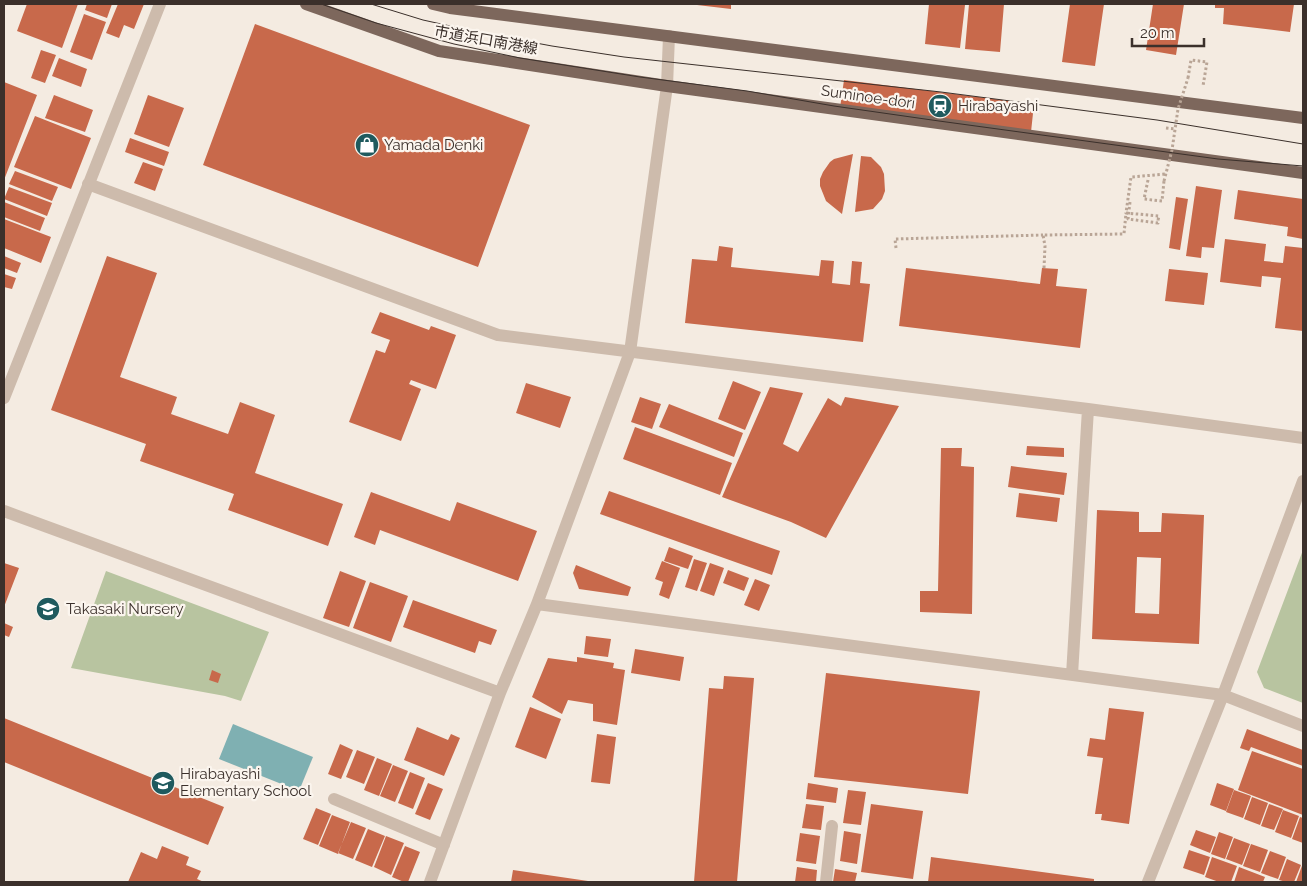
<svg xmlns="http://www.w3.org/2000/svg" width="1307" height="886" font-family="Raleway,'Noto Sans JP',sans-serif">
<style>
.green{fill:#b8c4a0}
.water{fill:#7fb0b2}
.building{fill:#c8694b;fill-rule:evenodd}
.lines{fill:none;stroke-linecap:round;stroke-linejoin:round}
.path{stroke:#b9a596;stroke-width:3;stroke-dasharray:2.5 2.5;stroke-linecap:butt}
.minor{stroke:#cdbbac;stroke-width:12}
.major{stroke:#7d675c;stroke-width:12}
.tram{stroke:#3b302b;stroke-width:1}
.path-bridge{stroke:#b9a596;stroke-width:3;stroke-dasharray:2.5 2.5;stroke-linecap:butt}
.labels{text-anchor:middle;stroke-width:4.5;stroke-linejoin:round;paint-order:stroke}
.street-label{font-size:15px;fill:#3b302b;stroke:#fbf5ee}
.poi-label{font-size:15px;fill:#3b302b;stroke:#fbf5ee;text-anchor:start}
</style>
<rect width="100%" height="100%" fill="#f4ebe1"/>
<path class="green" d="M1303,550v153l-39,-15 -7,-16z
M106,571l163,61 -28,69 -16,-5 -154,-28z"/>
<path class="water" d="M233,724l80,33 -14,34 -80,-32z"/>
<path class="building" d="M27,4h51l-16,44 -45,-17z
M87,4h25l-5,14 -22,-8z
M118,4h26l-10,25 -10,-4 -5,13 -13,-5z
M697,4h34v5l-34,-4z
M929,4l36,1 -5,43 -35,-4z
M969,4h35l-4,48 -35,-3z
M1070,4h34l-9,62 -33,-4z
M1153,4h31l-8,51 -30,-5z
M1215,4h79l-4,28 -67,-8 1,-16h-9z
M84,14l22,8 -14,38 -22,-8z
M255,24l275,101 -52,142 -275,-102z
M41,50l15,5 -11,28 -14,-5z
M59,58l28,11 -6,18 -29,-11z
M844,80l190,24 -3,28 -191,-24z
M4,82l33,13 -33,85z
M54,95l39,15 -8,22 -40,-14z
M148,95l36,13 -15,39 -35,-13z
M35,116l56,22 -20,51 -57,-22z
M130,138l39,14 -5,14 -39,-14z
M853,154l-11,60 -16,-13 -6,-15v-7l3,-7 7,-10 4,-3z
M861,156l10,1 10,10 3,7 1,17 -3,8 -9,10 -18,3z
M143,162l20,7 -8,22 -21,-8z
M15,171l43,16 -6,14 -43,-17z
M1196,186l26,4 -8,58 -12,-1 -1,11 -15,-2z
M9,187l43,16 -5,13 -43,-17z
M1238,190l65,9v40l-16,-3 1,-9 -54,-8z
M1176,197l12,2 -8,51 -11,-2z
M4,202l41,16 -5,13 -36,-14z
M4,219l47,18 -10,26 -37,-15z
M1225,239l41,5 -2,17 19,2 2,-17 18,2v83l-28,-3 6,-50 -19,-2 -1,11 -41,-5z
M719,246l14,2 -2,19 88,9 2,-16 13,1 -2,22 18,2 2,-24 10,1 -2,21 10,1 -7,58 -178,-19 7,-64 25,2z
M4,256l17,7 -4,10 -13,-5z
M107,256l50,17 -37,104 57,20 -6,17 57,20 12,-32 35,13 -20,58 88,31 -15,42 -100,-36 6,-16 -94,-33 6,-17 -95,-34z
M906,268l134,16 2,-16 16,1 -2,17 31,3 -7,59 -181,-22z
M1169,269l39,4 -4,32 -39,-4z
M4,274l12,4 -4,11 -8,-2z
M380,312l49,18 2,-4 25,9 -20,54 -25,-9 -2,4 12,5 -20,52 -52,-19 27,-72 9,3 5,-13 -19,-7z
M733,381l28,11 -16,38 -27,-11z
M526,383l45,14 -11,31 -44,-15z
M770,387l33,6 -20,51 15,8 30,-54 13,8 4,-9 54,9 -73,132 -35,-16 -69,-25z
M640,397l21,7 -9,25 -21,-7z
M669,404l74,29 -9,24 -75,-30z
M635,427l97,36 -12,32 -97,-36z
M1027,446l37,2v9l-38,-2z
M941,448h21l-1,18 13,1 -2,147 -52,-2v-21h18z
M1011,466l56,7 -3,22 -56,-8z
M609,491l171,60 -8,24 -172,-61z
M371,492l79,29 7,-19 80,29 -19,50 -138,-51 -5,15 -21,-8z
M1019,493l41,5 -3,24 -41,-5z
M1097,510l42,2v20h22l1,-19 42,2 -5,129 -107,-5zM1137,557l24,1 -2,56 -24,-1z
M669,547l24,9 -5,13 -24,-8z
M694,559l13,4 -10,28 -12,-4z
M662,561l18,7 -11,31 -10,-4 4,-13 -8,-3z
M4,563l15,5 -15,39z
M710,563l14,5 -10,28 -14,-5z
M576,565l55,22 -3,9 -49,-7 -6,-16z
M728,570l21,8 -5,13 -21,-8z
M340,571l26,10 -17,46 -26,-9z
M755,579l15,6 -11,26 -15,-6z
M370,582l38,14 -17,46 -38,-14z
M413,600l84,30 -6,15 -12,-4 -4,12 -72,-26z
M4,623l9,4 -4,10 -5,-2z
M586,636l25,3 -3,18 -24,-3z
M635,649l49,8 -4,24 -49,-8z
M577,657l37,6 -1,5 12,2 -8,55 -24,-4v-17l-25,-4 -6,14 -30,-17 16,-39 29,4z
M212,670l9,4 -3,9 -9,-3z
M826,673l154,18 -12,103 -154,-17z
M724,676l30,2 -17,204h-43l15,-194 14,1z
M530,707l31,12 -15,40 -31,-12z
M1109,708l35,4 -15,112 -28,-4 1,-6h-7l8,-56 -16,-2 3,-18 15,2z
M4,718l220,89 -16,38 -204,-83z
M417,727l31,13 3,-6 9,4 -16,38 -40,-16z
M1247,729l56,21v16l-52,-19 -2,4 -9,-3z
M597,734l19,3 -6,47 -19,-2z
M340,744l13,6 -12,29 -13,-5z
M357,750l18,7 -11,27 -18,-7z
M1252,751l51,18v46l-65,-25z
M377,758l15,6 -13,32 -15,-6z
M393,765l15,6 -13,31 -15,-6z
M410,772l15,6 -12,31 -15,-6z
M428,783l15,6 -13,31 -15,-6z
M808,783l30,5 -2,15 -30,-4z
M1217,783l17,6 -8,22 -16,-6z
M848,790l18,2 -5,33 -18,-2z
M1234,790l17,6 -8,22 -17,-6z
M1252,797l16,6 -8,22 -16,-6z
M806,804l18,2 -3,24 -19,-2z
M871,804l52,7 -10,68 -52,-7z
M1269,804l14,5 -9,21 -13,-4z
M316,808l15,6 -13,31 -15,-6z
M1283,810l16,6 -8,22 -16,-6z
M332,815l18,7 -12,32 -19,-8z
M1300,817l3,1v25l-11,-4z
M351,822l15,6 -13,31 -15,-6z
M368,829l17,7 -13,31 -17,-7z
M1196,830l20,7 -6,16 -20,-8z
M844,831l17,3 -4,30 -17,-3z
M1219,832l14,5 -8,22 -14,-5z
M800,833l20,3 -4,28 -20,-3z
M386,836l18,7 -13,32 -17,-8z
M1234,838l16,6 -8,21 -16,-6z
M1251,844l17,6 -8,22 -17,-6z
M162,846l27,11 -3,8 15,6 -4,8 7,3h-76l13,-30 16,7z
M405,846l15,6 -12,30h-4l-12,-5z
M1189,850l21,7 -6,18 -21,-7z
M1270,851l16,6 -8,22 -17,-6z
M931,857l163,22v3h-166z
M1212,857l25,9 -6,16h-12l-14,-5z
M1287,859l14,6 -7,17h-8l-7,-2z
M1303,863v19h-7z
M797,867l20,3 -1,12h-21z
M1239,867l26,10 -2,5h-29z
M835,869l22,4 -2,9h-22z
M513,870l75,11v1h-77z"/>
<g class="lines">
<path class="path" d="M1188,78l3,-18 16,2 -4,24
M1166,128l9,1
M1148,180l-4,19 18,2 2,-20
M1130,202l-2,17 30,4v-3
M896,248l-1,-9 148,-4
M1044,268l1,-22 -2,-11 81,-1 2,-21"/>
<path class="minor" d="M88,184l410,151 590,74 215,29
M4,398l156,-394
M4,511l496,182
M537,604l686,91 80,31
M1072,675l16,-266
M334,799l110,46
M430,882l70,-189 37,-89 93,-252 37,-266 2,-50
M826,882l6,-56
M1148,882l75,-187 80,-214"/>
<path class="major" d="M306,4l133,47 228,35 636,87
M433,4l17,4 853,110"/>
<path class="tram" d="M321,4l55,19 78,21 66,14 120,19 107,14 87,15 105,15 279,38 85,7
M371,4l52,16 59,13 70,13 72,11 317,35 216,28 146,24"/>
<path class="path-bridge" d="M1164,181l8,-31 6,-41 10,-31
M1158,220l1,-4 -33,-3 5,-36 35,-3"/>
</g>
<defs>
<g id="station-disc" transform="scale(1.25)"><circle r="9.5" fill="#1f5a5e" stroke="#fbf5ee"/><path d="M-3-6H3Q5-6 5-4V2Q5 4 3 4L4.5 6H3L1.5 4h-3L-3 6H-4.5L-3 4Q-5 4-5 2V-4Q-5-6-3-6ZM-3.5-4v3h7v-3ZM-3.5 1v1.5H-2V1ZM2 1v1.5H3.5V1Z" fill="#fff"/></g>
<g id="shop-disc" transform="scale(1.25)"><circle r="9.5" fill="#1f5a5e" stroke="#fbf5ee"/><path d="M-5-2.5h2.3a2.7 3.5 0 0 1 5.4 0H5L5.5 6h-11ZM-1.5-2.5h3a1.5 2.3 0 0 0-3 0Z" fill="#fff"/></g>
<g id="school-disc" transform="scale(1.25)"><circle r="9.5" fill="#1f5a5e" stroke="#fbf5ee"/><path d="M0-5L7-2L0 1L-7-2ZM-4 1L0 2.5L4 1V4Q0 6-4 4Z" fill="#fff"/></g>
</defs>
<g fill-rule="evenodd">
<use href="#station-disc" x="940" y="106"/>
<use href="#shop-disc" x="367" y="145"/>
<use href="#school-disc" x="48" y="609"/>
<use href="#school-disc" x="163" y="783"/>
</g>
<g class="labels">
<g class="street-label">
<text transform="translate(486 40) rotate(10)" y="5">市道浜口南港線</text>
<text transform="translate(868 97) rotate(8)" y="5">Suminoe-dori</text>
</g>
<g class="poi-label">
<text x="958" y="111">Hirabayashi</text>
<text x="384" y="150">Yamada Denki</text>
<text x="66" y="614">Takasaki Nursery</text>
<text x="180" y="779">Hirabayashi<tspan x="180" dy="17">Elementary School</tspan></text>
</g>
</g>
<rect width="1307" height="886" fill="none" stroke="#3b302b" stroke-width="10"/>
<path d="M1132 38v8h72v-8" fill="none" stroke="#3b302b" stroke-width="2.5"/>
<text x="1140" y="38" font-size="15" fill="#3b302b" stroke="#fbf5ee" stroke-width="4" paint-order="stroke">20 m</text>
</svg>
